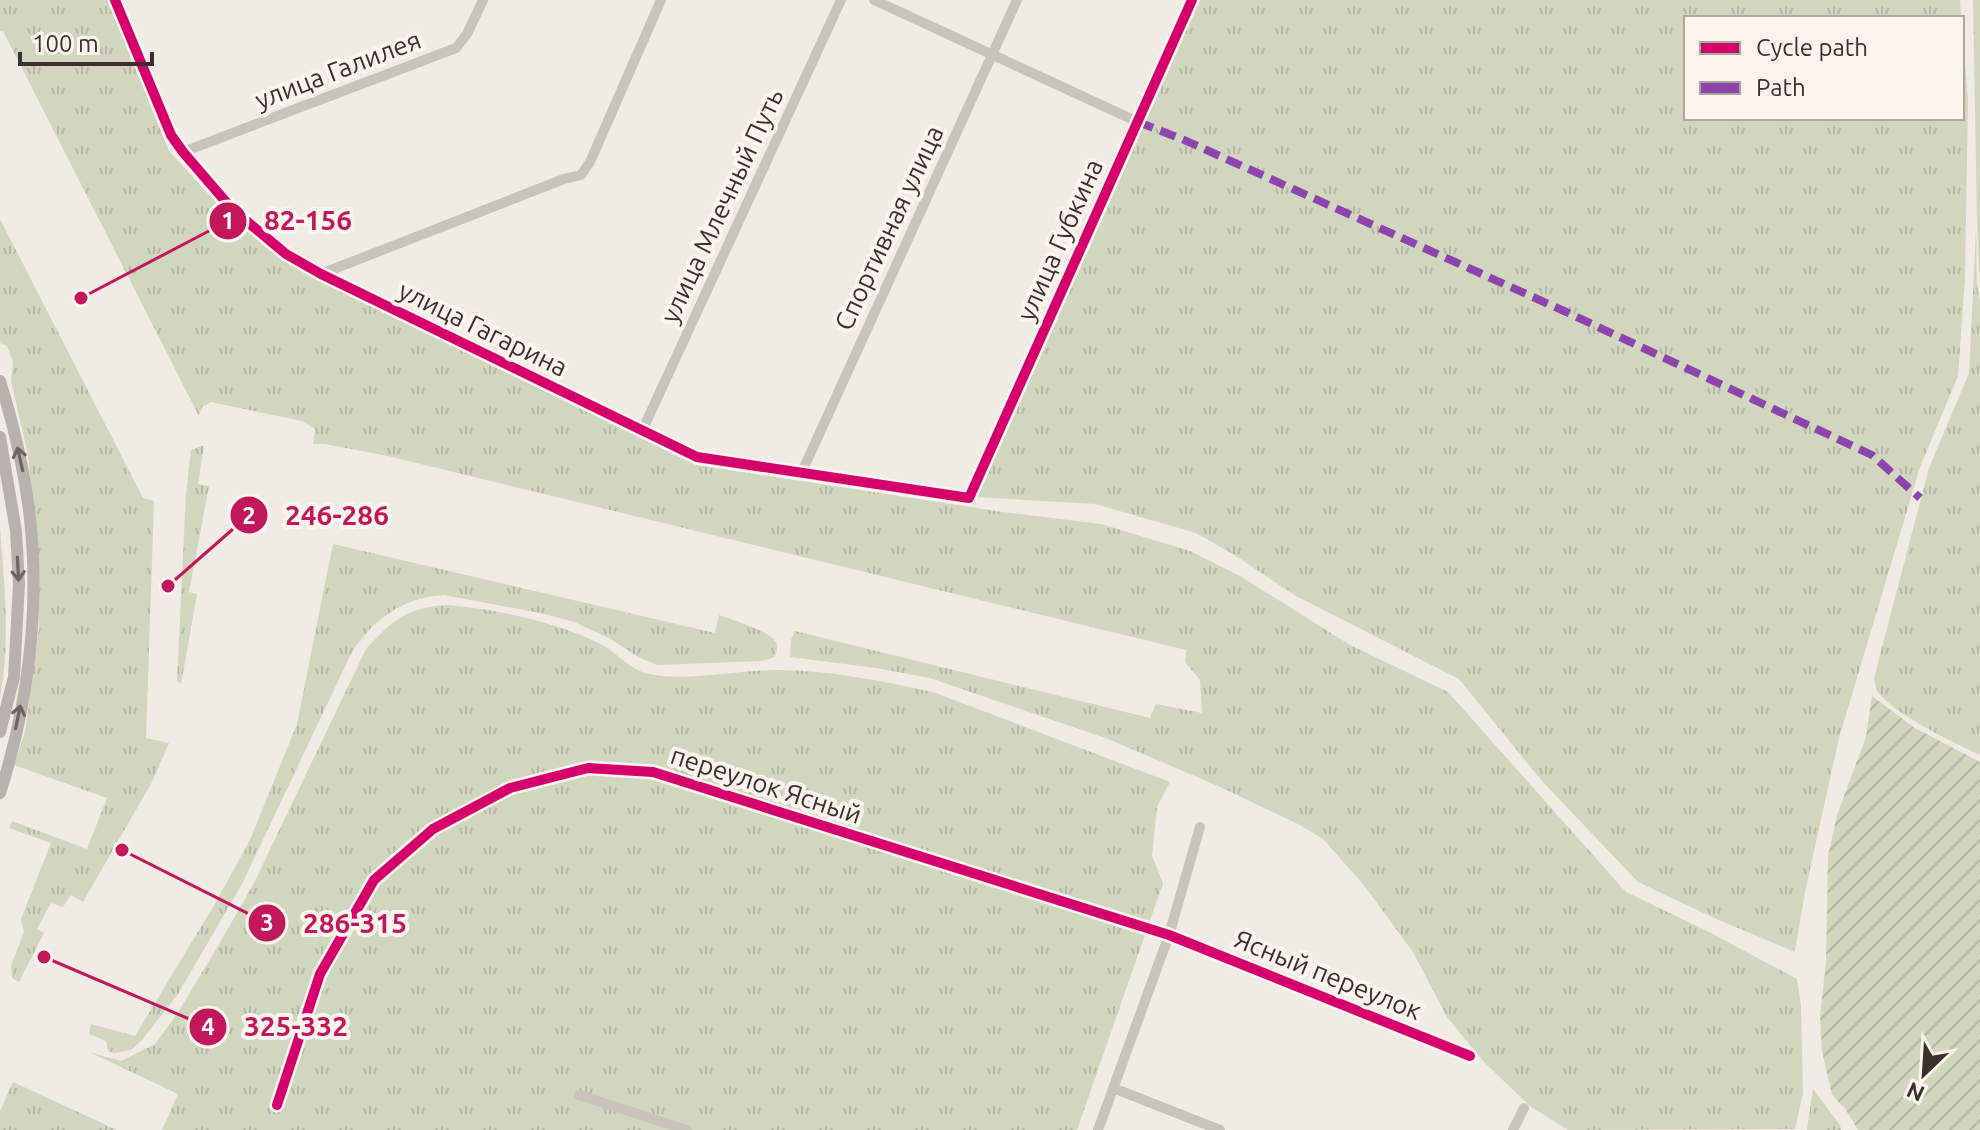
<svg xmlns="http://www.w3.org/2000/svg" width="1980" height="1130" font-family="Ubuntu,sans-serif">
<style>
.grass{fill:url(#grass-tufts)}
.forest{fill:url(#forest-firs)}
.garden{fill:url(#garden-furrows)}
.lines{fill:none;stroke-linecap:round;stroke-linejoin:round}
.minor{stroke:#c9c3be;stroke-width:10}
.major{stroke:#b8b1ad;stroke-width:12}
.quiet{stroke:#8e44ad;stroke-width:8;stroke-dasharray:16 8;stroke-linecap:butt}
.cycleway-casing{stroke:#fbf5ee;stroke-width:15}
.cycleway{stroke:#d6006c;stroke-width:10}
.oneway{stroke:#6d645f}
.labels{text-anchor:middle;stroke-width:8;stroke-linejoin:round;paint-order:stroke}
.street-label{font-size:26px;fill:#3b302b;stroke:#fbf5ee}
.leader{fill:none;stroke:#c2185b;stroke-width:3}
.callout-dot{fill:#c2185b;stroke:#fbf5ee;stroke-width:3}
.mark-label{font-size:24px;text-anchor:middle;font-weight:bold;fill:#fff}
.callout-label{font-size:28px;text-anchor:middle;font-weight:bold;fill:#c2185b;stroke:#fbf5ee;stroke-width:8;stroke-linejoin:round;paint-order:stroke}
</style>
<defs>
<pattern id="grass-tufts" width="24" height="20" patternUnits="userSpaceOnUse" patternTransform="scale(2)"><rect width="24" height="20" fill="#d1d6bf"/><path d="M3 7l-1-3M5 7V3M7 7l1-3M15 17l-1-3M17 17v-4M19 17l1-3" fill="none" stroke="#b4b8a4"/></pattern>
<pattern id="forest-firs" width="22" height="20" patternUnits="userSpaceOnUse" patternTransform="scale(2)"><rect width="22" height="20" fill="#d1d6bf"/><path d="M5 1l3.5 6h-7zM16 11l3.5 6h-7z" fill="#b4b8a4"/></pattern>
<pattern id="garden-furrows" width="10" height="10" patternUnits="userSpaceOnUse" patternTransform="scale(2)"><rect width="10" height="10" fill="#d1d6bf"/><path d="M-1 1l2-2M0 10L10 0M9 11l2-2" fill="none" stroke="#b4b8a4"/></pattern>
</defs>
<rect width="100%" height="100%" fill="#f0ebe5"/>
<path class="grass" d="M0,0h108l61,151 58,63 53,45 42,23 374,183 307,47 98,12 89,27 50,25 110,69 98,47 178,200 83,40 88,47 4,26 2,88 -8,36 -227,1 -38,-24 -47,-45 -36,-44 -34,-65 -50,-68 -40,-45 -23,-14 -82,-39 -110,-47 -178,-61 -54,-10 -86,-11 1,-17 4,-9 355,87 6,-14 46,9 -2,-33 -15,-18 1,-12 -798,-194 -63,-12h-12l2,-15 -13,-8 -91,-19 -9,5 -3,9 -196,-385h-3z
M1199,0h761l1,18h-275v100h276v-93l6,75 -3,178 -7,98 -38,91 -81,271 -34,154 -10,60 -81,-34 -76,-36 -97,-102 -82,-101 -163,-83 -60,-40 -40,-23 -101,-29 -120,-7z
M0,219l143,279 11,3 -8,237 23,5 -17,39 -69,120 -12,-7 -8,12 -12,-4 -14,26 7,4 -25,49 -7,-4 -1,-12 13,-34 -3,-13 30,-76 -42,-15 3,-7 75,28 20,-51 -93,-33 11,-33 14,-104 -1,-71 -10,-102 -17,-74 2,-19 -6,-16 -7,-3z
M1976,229l1,55 3,18v453c-25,-12 -90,-42 -103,-65 -2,-4 -2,-8 -3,-12l55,-210 40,-95z
M204,445l-6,39 11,2 -20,106 8,2 -16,90 -4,-3 9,-188 5,-43z
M0,527c4,57 11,113 0,170z
M333,544l382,89 4,-18c13,5 53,16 58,29 1,4 -1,9 -2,13l-14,4 -104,4 -17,-7 -31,-20 -35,-16 -29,-8 -101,-19c-41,2 -74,26 -94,61l-108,228 -64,110 -36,46 -11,10 -17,3 -6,-2 -2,-10 -17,-7 2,-10 44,12 81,-134 34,-62 47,-116z
M445,605c47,3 111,17 153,38 18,8 31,27 51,31 39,8 88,-4 128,-4 52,0 105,11 156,22l237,90 -13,25 -5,49 11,27 -86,247h-915l16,-36 -89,-42 32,9 34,-17 22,-30 41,-68 35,-61 113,-236c26,-28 40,-41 79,-44z
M13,1082l104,48h-117v-19z
M1813,1089l27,36 1,5h-34z"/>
<path class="forest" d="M1973,0h7v290l-3,-71z"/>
<path class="garden" d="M1872,696l43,32 65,34v368h-122l-12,-20 -14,-15 -10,-44 -2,-35 6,-54 2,-106 9,-41 29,-78z"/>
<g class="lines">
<path class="minor" d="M115,0l56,135 12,17 49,57 54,45 35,20 376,183 272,41 223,-498
M874,0l264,122
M183,152l273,-104 11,-14 16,-34
M321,274l243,-95 17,-4 9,-13 71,-162
M642,431l199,-431
M801,474l216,-474
M1113,1088l107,42
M579,1095l108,35
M277,1105l43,-131 54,-94 59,-51 77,-41 78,-20 65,4 516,163 301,121
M1098,1130l71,-195 31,-108
M1513,1130l11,-22"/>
<path class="major" d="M0,381c14,45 25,91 30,138 10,91 -2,187 -30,274
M0,437l16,94 3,53 -5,93 -14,55"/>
<path class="quiet" d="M1138,122l44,17 382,172 308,144 48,43"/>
<g class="cycleway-casing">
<path id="cycleway" d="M115,0l56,135 12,17 49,57 54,45 35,20 376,183 272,41 223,-498
M277,1105l43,-131 54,-94 59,-51 77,-41 78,-20 65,4 516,163 301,121"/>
</g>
<use href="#cycleway" class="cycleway"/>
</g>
<defs><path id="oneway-shaft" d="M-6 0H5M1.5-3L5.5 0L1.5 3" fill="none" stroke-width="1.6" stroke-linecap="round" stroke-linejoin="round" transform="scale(2)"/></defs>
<g class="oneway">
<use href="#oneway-shaft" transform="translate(20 459) rotate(-103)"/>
<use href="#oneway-shaft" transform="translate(18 569) rotate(87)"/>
<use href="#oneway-shaft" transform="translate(18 717) rotate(-78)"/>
</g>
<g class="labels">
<g class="street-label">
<text transform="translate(338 70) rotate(-21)" y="9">улица Галилея</text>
<text transform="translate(722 206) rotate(-65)" y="9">улица Млечный Путь</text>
<text transform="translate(889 228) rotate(-65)" y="9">Спортивная улица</text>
<text transform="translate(1060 240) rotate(-66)" y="9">улица Губкина</text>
<text transform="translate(483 329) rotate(26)" y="9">улица Гагарина</text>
<text transform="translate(766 785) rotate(18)" y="9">переулок Ясный</text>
<text transform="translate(1328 975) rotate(22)" y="9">Ясный переулок</text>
</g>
</g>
<path class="leader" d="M81 298L228 221M168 586L249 515M122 850L267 923M44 957L208 1027"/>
<g class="callout-dot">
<circle cx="81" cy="298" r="8"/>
<circle cx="168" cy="586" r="8"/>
<circle cx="122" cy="850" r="8"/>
<circle cx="44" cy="957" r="8"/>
<circle cx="228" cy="221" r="20"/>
<circle cx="249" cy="515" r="20"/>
<circle cx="267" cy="923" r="20"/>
<circle cx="208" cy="1027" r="20"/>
</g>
<g class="mark-label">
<text x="228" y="229">1</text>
<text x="249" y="524">2</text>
<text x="267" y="931">3</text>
<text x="208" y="1035">4</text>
</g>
<g class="callout-label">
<text x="308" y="230">82-156</text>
<text x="337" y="525">246-286</text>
<text x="355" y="933">286-315</text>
<text x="296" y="1036">325-332</text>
</g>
<rect x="1684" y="16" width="280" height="104" fill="#fbf5ee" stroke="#aea6a0" stroke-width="2"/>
<rect x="1700" y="42" width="40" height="12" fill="#d6006c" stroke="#aea6a0" stroke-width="2"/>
<text x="1756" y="56" font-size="24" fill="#3b302b">Cycle path</text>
<rect x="1700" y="82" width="40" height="12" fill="#8e44ad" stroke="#aea6a0" stroke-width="2"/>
<text x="1756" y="96" font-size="24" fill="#3b302b">Path</text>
<g transform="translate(1924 1074) rotate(205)" stroke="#fbf5ee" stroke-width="6" paint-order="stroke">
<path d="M0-6L14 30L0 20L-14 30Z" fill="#3b302b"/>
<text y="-12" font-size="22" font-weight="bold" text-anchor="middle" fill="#3b302b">N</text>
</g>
<path d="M20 52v12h132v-12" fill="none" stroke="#3b302b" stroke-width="4"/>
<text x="32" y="52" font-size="24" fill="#3b302b" stroke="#fbf5ee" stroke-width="6" paint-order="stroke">100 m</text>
</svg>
